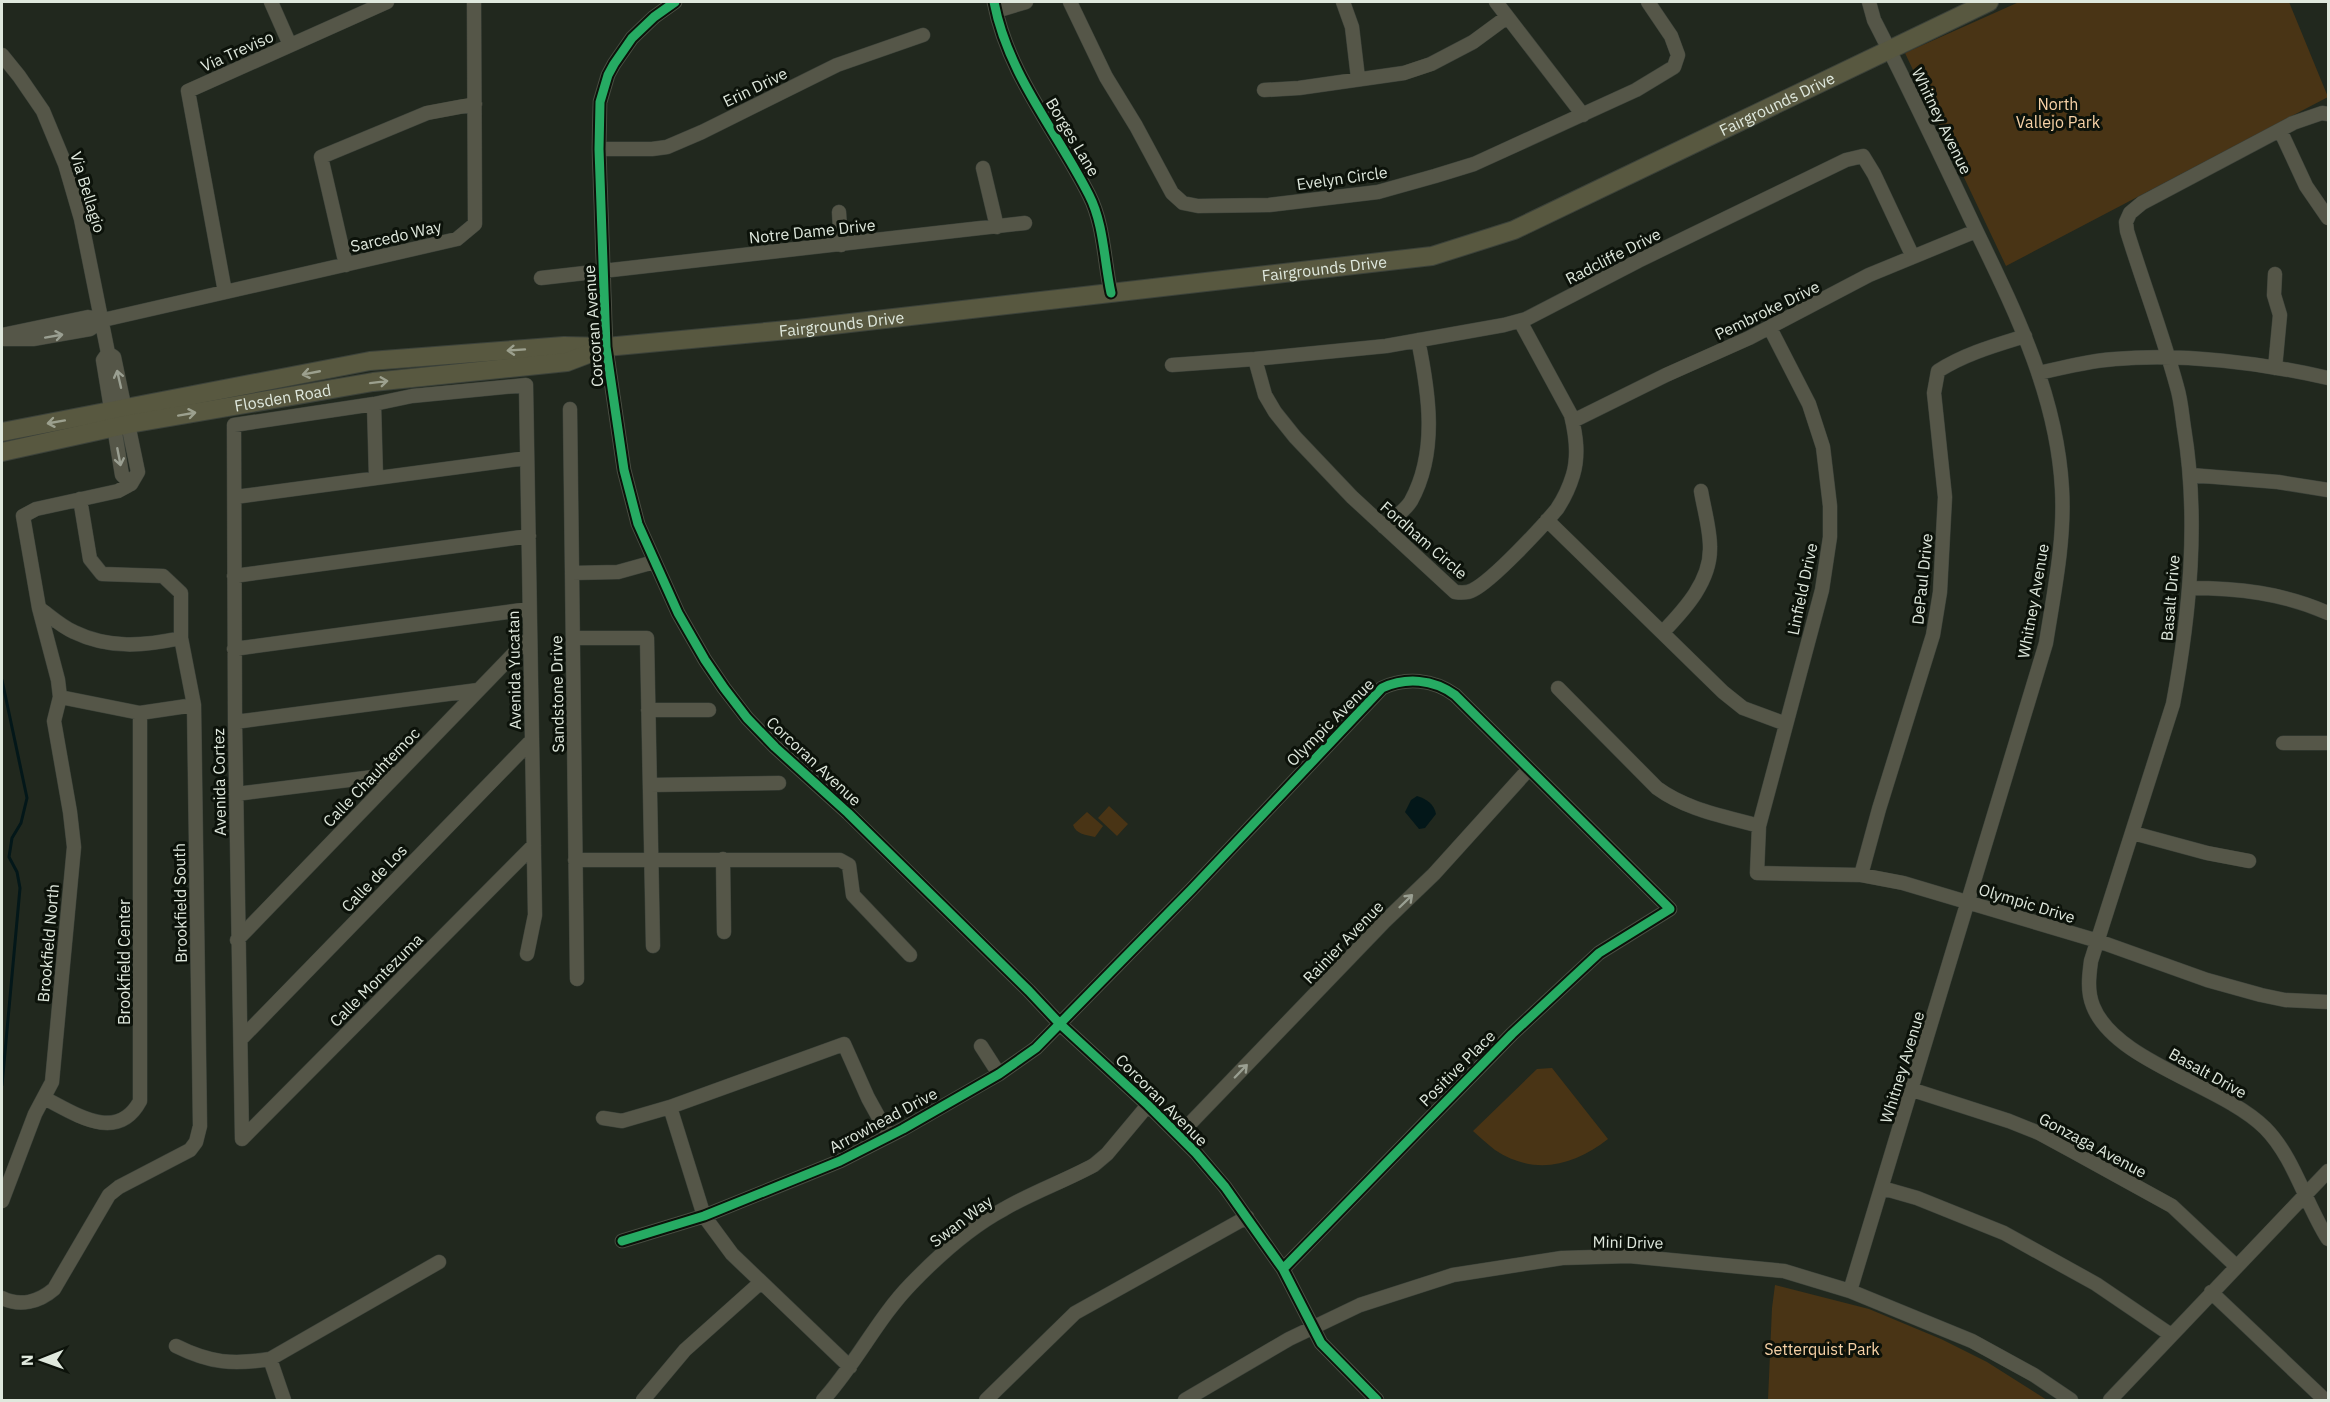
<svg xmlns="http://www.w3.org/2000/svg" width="2330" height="1402" font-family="'IBM Plex Sans',sans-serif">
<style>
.green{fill:#493415}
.water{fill:#031719}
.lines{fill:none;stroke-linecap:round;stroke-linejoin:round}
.stream{stroke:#031719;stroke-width:3}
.minor-casing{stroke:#3c423a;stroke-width:15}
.major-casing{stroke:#3c423a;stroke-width:20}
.minor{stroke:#555648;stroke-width:14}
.major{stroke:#585840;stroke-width:18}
.cycleway-casing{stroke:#0c120a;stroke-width:13}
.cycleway{stroke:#26ab63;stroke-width:9}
.oneway{stroke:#9a9f92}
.oneway2{stroke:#9ca08e}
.labels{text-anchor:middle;stroke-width:6;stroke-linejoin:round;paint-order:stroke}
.street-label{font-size:16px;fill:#dfe8dd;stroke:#0c120a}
.park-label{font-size:16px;fill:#f6d1a6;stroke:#0c120a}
</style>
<rect width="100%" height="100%" fill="#21281e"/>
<path class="green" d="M2019,2h270l39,95 -322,169 -101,-213z
M1109,806l19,18 -11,12 -19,-18z
M1087,812l16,14 -8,11c-9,-2 -19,-3 -22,-12z
M1552,1068l56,71c-34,27 -74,37 -113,11 -8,-6 -15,-13 -22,-19l64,-62z
M1775,1285l94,24 72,30 46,23 60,38h-279l4,-92z"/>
<path class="water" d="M1417,796c10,3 17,8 19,18l-11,14 -6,1 -14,-17 6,-12z"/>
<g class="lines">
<path class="stream" d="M2,680l25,118 -6,25 -9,15 -3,19 8,15 3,16 -18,197"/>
<g class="minor-casing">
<path id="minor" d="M271,2l19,43
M675,2l-21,15 -22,21 -18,26 -6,11 -8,27 -1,47 7,198 18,123 14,54 40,89 27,47 19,28 23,30 28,29 73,66 181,178 31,33 88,81 48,48 29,34 58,82 38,74 56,57
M994,2c14,73 62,128 95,193 15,29 15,66 22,98
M1070,2l36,75 30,49 36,67 11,10 15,3 71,-1 109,-13 57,-16 39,-12 162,-74 38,-23 4,-12 -7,-19 -23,-34
M1343,2l9,25 6,51
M1496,2l87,113
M996,11l30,-9
M2,55l17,21 24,35 22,53 16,55 27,134 6,4 24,115 -7,12 -13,7 -82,18 -13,7 16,92 19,72 2,17 -6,24 16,91 4,35 -22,235 -17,32 -33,87
M1264,90l35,-2 105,-15 27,-9 42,-22 34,-25
M2328,114l-6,-1 -29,10 -151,80 -12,10 -4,9 1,9c16,52 36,104 50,156 4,13 5,28 7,41 15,91 6,185 -11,276l-82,257c-2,15 -4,30 2,45 22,56 129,79 172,122 29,29 41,77 63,111
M2280,130l26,56 22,32
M599,149h53l15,-2 35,-15 135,-67 86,-30
M983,168l14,59
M839,212l2,33
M346,265l-25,-108 106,-44 48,-9
M2275,274l-1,21 6,20 -5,53
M541,278l484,-55
M225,292l-37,-201 199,-89
M1770,328l39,76 14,43 7,59v31l-8,53 -63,236 -2,47 104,2 42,8 195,58 109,39 54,15 24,5 43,2
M2,335l86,-18 15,3 354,-81 18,-15 -1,-222
M4,339h29l57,-10 13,-9
M108,353l-5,7 19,115 9,9
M1255,359l10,36 10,17 20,25 57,60 103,95c7,1 13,1 18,-2 20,-10 69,-63 84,-81 6,-9 13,-24 16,-34 6,-20 3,-40 -2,-60l-51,-94
M1172,365l83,-6 131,-13 118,-21 22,-6 112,-58 208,-101 17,-4 11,18 39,83
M2039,373c25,-6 50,-12 76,-14 67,-6 148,4 213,19
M374,404l2,74
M570,409l7,570
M1573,421l93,-46 83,-37 120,-63 107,-44
M2191,475l87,7 50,8
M235,497l292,-39
M1547,520l176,172 20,16 43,16
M1384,527c8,-8 21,-16 27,-26 27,-49 18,-108 7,-161
M572,573l46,-1 36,-10
M234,576l295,-40
M2189,588c49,0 94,5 139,25
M39,608c11,8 23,19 35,24 35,17 70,14 107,6
M1663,632c22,-23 48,-51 47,-85 0,-18 -6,-38 -9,-56
M573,638h74l6,308
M234,649l295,-40
M1558,688l99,100c30,22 67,28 102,38
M60,697l80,16 54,-8
M648,710h61
M235,722l243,-32
M2283,743h45
M650,785l129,-2
M236,794l161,-20
M2133,833l74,20 42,8
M723,859l1,73
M575,860h265l9,5 4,30 57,60
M1861,875l18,-66 54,-174 7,-43 5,-95 -11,-104 4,-22c26,-17 58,-26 87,-35
M237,940l292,-302
M241,1039l291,-299
M981,1046l18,28
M1913,1090l96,31 30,12 35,19 98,54 64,60
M44,1098c30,15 73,46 96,3v-388
M670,1107l34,109 28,38 118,113
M603,1118l19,3 48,-14 174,-63 24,54 21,38
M1179,1135l206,-214 49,-47 94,-104
M242,1139l-7,-417 -1,-297 140,-21 38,-8 114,-11 9,530 -8,39
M242,1139l292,-294
M1882,1188l35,10 87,35 92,51 75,51
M622,1241l82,-25 136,-55 63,-32 96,-55 37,-26 155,-158 191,-202c24,-11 51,-9 73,7l215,214 -71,44 -87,81 -229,235
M1850,1291l196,-648c8,-51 19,-103 16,-154 -5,-94 -47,-178 -87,-261 -33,-70 -66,-140 -101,-208l-5,-18
M2211,1292l114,108
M2,1298c18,9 37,4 52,-9l55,-94 10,-8 71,-37 6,-8 4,-16 -6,-421 -13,-67v-45l-18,-17 -61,-2 -12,-15 -10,-60
M176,1346c34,17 57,19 94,13l169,-97
M270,1359l14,41
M643,1400l42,-50 76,-68
M823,1400c33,-36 54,-81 88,-116 27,-28 59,-57 93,-75 29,-17 61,-28 90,-44l13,-11 41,-49
M986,1400l89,-87 172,-96
M1185,1400l104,-61 71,-34 93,-30 109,-17 67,-2 155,15 66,20 122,50 62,34 37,25
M2110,1400l218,-229"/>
</g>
<g class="major-casing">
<g id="major">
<path id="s1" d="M2,432l368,-71 194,-15 42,1 192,-18 634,-73 82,-26 475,-228"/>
<path id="s2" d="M2,452l127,-28 244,-42 194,-20 29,-11"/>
</g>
</g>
<use href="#minor" class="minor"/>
<use href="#major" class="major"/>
<g class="cycleway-casing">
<path id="cycleway" d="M675,2l-21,15 -22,21 -18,26 -6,11 -8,27 -1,47 7,198 18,123 14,54 40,89 27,47 19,28 23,30 28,29 73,66 181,178 31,33 88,81 48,48 29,34 58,82 38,74 56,57
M994,2c14,73 62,128 95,193 15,29 15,66 22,98
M622,1241l82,-25 136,-55 63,-32 96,-55 37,-26 155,-158 191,-202c24,-11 51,-9 73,7l215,214 -71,44 -87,81 -229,235"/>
</g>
<use href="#cycleway" class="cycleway"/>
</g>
<defs><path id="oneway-shaft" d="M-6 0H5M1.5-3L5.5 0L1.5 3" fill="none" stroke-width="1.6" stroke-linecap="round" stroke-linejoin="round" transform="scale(1.5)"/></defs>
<g class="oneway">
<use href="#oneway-shaft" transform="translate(54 336) rotate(-10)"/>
<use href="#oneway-shaft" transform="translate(119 379) rotate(-103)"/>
<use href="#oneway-shaft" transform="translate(119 457) rotate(79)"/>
<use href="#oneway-shaft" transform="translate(1406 901) rotate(-44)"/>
<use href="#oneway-shaft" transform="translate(1241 1071) rotate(-46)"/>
</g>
<g class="oneway2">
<use href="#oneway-shaft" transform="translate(516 350) rotate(176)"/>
<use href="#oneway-shaft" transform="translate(311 373) rotate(169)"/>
<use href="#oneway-shaft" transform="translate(379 382) rotate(-7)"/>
<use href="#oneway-shaft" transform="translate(187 414) rotate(-10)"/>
<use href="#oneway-shaft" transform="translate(56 422) rotate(170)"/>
</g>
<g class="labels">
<g class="street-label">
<text transform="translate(237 51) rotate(-24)" y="6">Via Treviso</text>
<text transform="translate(755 87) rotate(-26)" y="6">Erin Drive</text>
<text dy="6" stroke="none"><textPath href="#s1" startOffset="1820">Fairgrounds Drive</textPath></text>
<text transform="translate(1942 121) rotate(64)" y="6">Whitney Avenue</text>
<text transform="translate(1073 137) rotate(59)" y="6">Borges Lane</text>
<text transform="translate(1342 178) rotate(-8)" y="6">Evelyn Circle</text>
<text transform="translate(88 192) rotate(73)" y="6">Via Bellagio</text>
<text transform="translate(812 231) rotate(-6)" y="6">Notre Dame Drive</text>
<text transform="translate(396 236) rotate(-13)" y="6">Sarcedo Way</text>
<text transform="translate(1613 256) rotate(-27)" y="6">Radcliffe Drive</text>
<text dy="6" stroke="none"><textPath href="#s1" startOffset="1334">Fairgrounds Drive</textPath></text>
<text transform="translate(1767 310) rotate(-26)" y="6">Pembroke Drive</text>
<text dy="6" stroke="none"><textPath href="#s1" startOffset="848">Fairgrounds Drive</textPath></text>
<text transform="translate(593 326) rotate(-94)" y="6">Corcoran Avenue</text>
<text dy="6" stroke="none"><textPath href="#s2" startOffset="286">Flosden Road</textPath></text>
<text transform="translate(1424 540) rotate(41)" y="6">Fordham Circle</text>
<text transform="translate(1922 579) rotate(-84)" y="6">DePaul Drive</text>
<text transform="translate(1802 589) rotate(-78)" y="6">Linfield Drive</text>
<text transform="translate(2170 598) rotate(-85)" y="6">Basalt Drive</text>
<text transform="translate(2033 601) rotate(-80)" y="6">Whitney Avenue</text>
<text transform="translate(514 670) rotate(-91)" y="6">Avenida Yucatan</text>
<text transform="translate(557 694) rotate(-91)" y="6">Sandstone Drive</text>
<text transform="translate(1330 722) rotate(-45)" y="6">Olympic Avenue</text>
<text transform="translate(814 761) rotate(43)" y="6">Corcoran Avenue</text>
<text transform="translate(371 777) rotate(-46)" y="6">Calle Chauhtemoc</text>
<text transform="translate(219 782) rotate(-91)" y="6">Avenida Cortez</text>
<text transform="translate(374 878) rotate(-46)" y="6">Calle de Los</text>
<text transform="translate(180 903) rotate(-91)" y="6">Brookfield South</text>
<text transform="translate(2027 903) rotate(17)" y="6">Olympic Drive</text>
<text transform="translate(1343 942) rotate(-46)" y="6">Rainier Avenue</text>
<text transform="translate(48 943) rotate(-85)" y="6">Brookfield North</text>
<text transform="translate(124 962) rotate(-90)" y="6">Brookfield Center</text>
<text transform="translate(376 980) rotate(-45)" y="6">Calle Montezuma</text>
<text transform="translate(1902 1067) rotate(-73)" y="6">Whitney Avenue</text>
<text transform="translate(1457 1068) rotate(-45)" y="6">Positive Place</text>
<text transform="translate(2208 1073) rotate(29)" y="6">Basalt Drive</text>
<text transform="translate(1162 1100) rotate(45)" y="6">Corcoran Avenue</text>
<text transform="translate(883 1120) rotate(-28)" y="6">Arrowhead Drive</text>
<text transform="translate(2093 1145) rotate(28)" y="6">Gonzaga Avenue</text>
<text transform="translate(961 1221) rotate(-37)" y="6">Swan Way</text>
<text transform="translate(1628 1242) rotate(1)" y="6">Mini Drive</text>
</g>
<g class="park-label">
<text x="2058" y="110">North<tspan x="2058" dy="18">Vallejo Park</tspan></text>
<text x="1822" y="1355">Setterquist Park</text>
</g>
</g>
<rect width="2330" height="1402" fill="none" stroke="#dfe8dd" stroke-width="6"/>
<g transform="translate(42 1360) rotate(269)" stroke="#0c120a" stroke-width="4.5" paint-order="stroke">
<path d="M0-4.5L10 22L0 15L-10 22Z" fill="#dfe8dd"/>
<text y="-9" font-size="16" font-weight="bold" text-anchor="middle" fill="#dfe8dd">N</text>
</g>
</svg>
